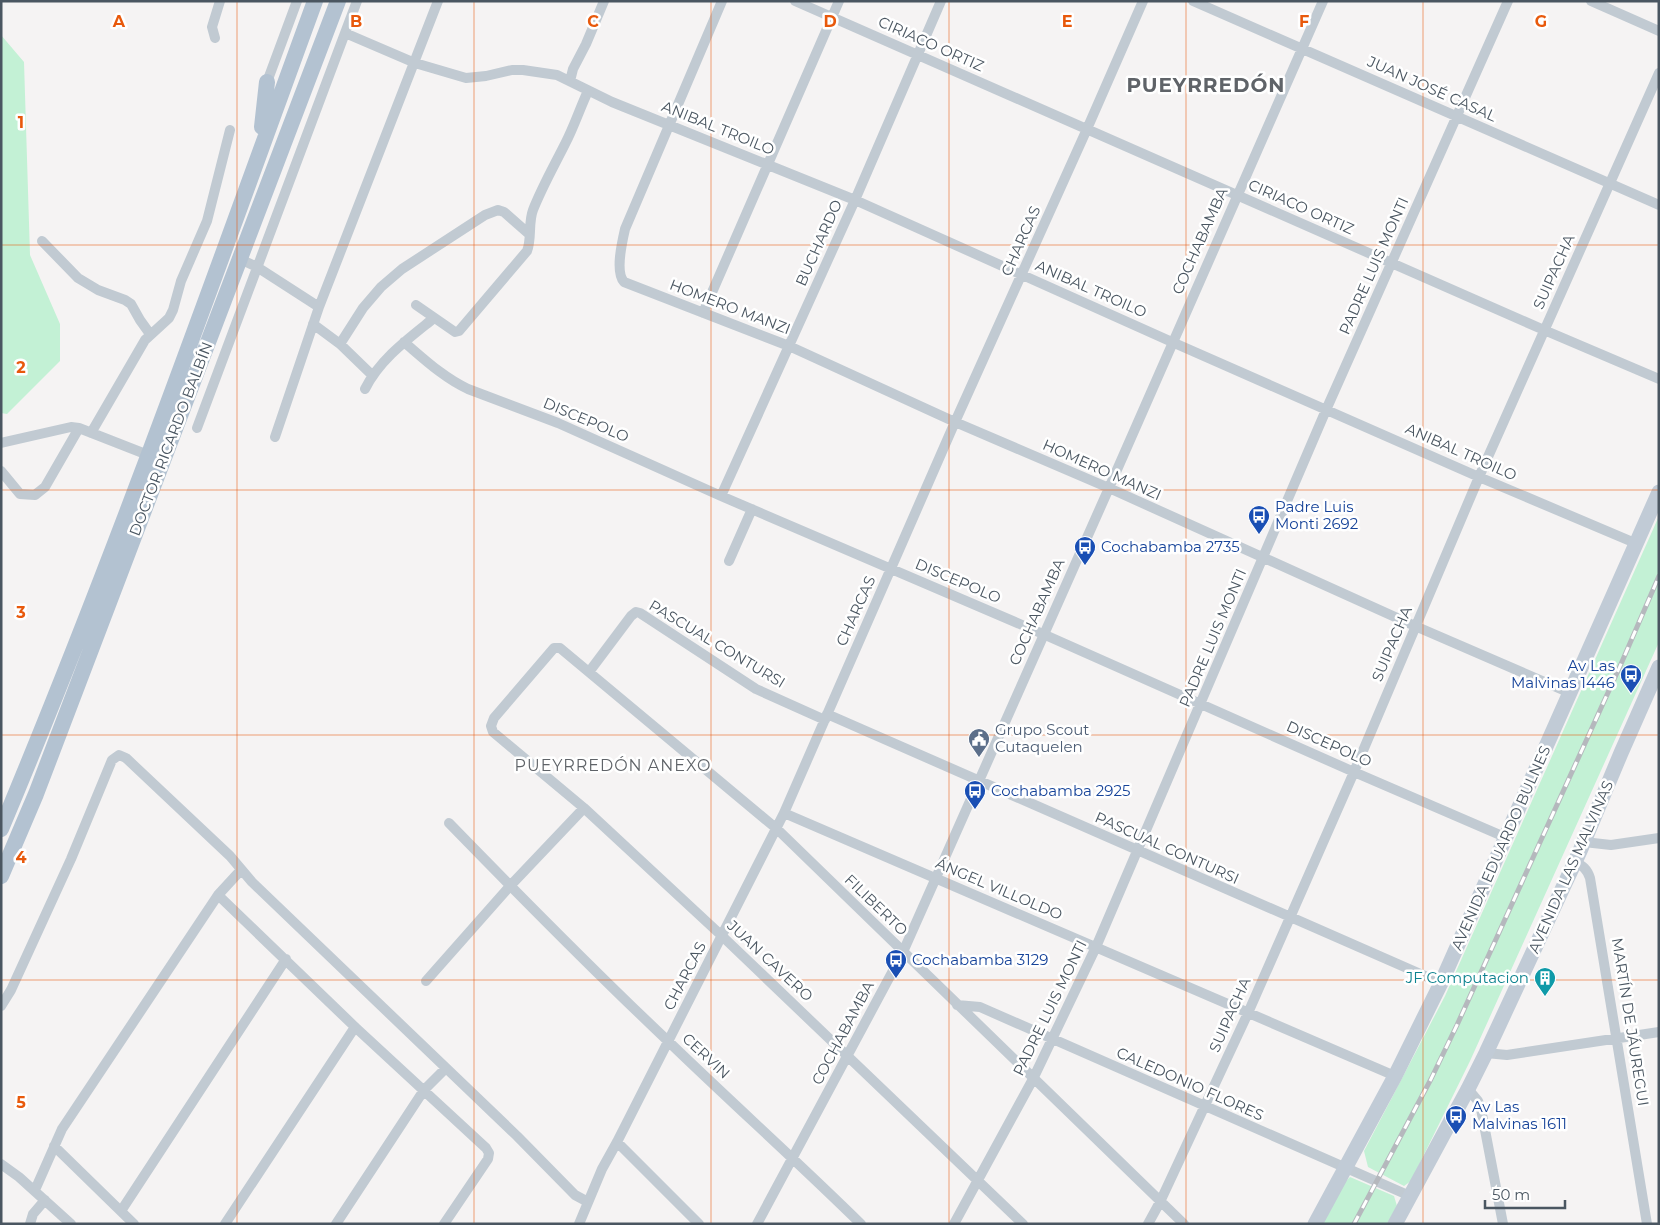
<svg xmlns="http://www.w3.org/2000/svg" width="1660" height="1225" font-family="Montserrat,sans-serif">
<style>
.green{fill:#c3f1d5}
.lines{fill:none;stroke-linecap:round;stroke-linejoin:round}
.street{stroke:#c1cad2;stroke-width:10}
.secondary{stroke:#c1cbd6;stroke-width:15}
.primary{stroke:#b3c2d1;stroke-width:16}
.rail-casing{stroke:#b5b8bd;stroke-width:5}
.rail{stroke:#fff;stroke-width:3;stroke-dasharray:9;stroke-linecap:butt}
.grid{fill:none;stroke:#e8590c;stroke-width:1;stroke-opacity:0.55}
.labels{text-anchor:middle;stroke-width:5;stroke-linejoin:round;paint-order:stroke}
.street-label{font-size:15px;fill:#4a5661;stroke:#fff}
.transit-label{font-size:15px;fill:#164399;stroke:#fff;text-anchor:start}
.service-label{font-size:15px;fill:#4e5e75;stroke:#fff;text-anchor:start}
.culture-label{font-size:15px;fill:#0d838f;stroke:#fff;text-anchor:end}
.neighbourhood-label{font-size:16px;letter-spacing:1px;fill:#5f6368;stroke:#fff}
.district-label{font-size:20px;font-weight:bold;letter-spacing:1px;fill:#5f6368;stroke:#fff}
.grid-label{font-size:16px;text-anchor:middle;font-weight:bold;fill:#e8590c;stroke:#fff;stroke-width:5;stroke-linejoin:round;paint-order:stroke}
</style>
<rect width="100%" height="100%" fill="#f5f3f3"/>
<path class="green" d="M1,35l23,27 6,193 30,69v37l-53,53 -6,-1z
M1659,516v126l-189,419 -59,120 -7,5 -36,-19 -4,-16 81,-155z
M1350,1177l44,19 3,10 -10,18h-66l21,-39z"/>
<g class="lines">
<path class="street" d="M722,1l-97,228c-3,13 -10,43 -1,53l165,64 166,76 154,66 306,138 155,67
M795,1l749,329 115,49
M1193,1l466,204
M1591,1l68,30
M345,33l70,30 51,15 20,-2 26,-6h11l34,5 55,27 243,98 317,142 307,135 156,66
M215,38l-3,-11 8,-26
M570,81l3,-12 13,-25 18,-43
M267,82l30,-81
M42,241l36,37 20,12 27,10 6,4 9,16 10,14
M240,259l17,8 62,40
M416,305l39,27 4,-1 68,-80c5,-12 1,-28 6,-41 9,-23 21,-44 32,-66 9,-17 15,-36 23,-53
M703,313l136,-312
M313,324l27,20 32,31
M404,342c20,17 40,36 64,47l90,34 163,73 322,138 311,138 153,66
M340,344l23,-36 18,-21 21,-18 83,-54 13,-5 6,2 25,22
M365,389c15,-30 43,-50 69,-71
M197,428l160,-427
M91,433l54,-93 24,-22 4,-8 8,-29 26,-60 23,-91
M275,437l44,-130 119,-306
M1,443l70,-16 8,1 69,27
M1,471l19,23 15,1 10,-8 34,-59
M721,496l134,-296 86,-199
M729,561l23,-52
M589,672l42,-56 5,-4 4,1 116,76 69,31
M827,714l614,269
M784,813l611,263
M449,823c72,74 145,148 220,219 63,61 129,120 192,182
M1584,842l27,3 48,-7
M1575,862c8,4 12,7 15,16l57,346
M218,895l137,132 131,121 3,5 -1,6 -44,65
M426,981l84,-95 74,-78
M957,1005l23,2 430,189
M1,1006l10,-16 60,-131 41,-99 7,-5 7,3 104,98 22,26 265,254 58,59 13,7
M1486,1053l21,2 152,-23
M1468,1089l10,12 3,8 22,115
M617,1142l82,82
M54,1146l80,78
M1,1164l18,13 52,47
M35,1190l27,-61 156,-234 23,-25
M121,1211l165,-252
M30,1224l3,-10 12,-14
M225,1224l130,-197
M336,1224l88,-134 22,-22
M579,1224l23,-55 15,-27 167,-329 171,-391 132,-293 56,-128
M757,1224l146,-272 206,-464 214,-487
M954,1224l79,-145 63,-132 230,-537 182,-409
M1023,1224l-301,-288 -138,-128 -91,-76 -2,-6 3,-8 60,-70h6l217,181 407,395
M1148,1224l12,-22 88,-189 106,-241 125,-295 180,-404"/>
<path class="secondary" d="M1315,1224l80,-148 46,-93 218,-491
M1395,1224l73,-135 18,-36 94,-202 41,-98 38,-86"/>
<path class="primary" d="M262,127l5,-45
M1,829c114,-272 213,-551 314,-828
M1,876l35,-82 302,-793"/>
<g class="rail-casing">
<path id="rail" d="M1354,1224l77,-145 26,-54 164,-361 38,-88"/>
</g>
<use href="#rail" class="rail"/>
</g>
<path class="grid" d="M237,1v1223M474,1v1223M711,1v1223M949,1v1223M1186,1v1223M1423,1v1223M1,245h1658M1,490h1658M1,735h1658M1,980h1658"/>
<defs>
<g id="bus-pin" transform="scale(1.125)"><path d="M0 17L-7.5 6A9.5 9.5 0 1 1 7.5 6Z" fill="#1a4fb4" stroke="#fff"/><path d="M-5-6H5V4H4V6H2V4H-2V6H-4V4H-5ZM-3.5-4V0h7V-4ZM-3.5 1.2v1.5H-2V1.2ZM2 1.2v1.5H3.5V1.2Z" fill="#fff"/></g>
<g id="civic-pin" transform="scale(1.125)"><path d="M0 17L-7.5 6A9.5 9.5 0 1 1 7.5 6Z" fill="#5c6f8a" stroke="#fff"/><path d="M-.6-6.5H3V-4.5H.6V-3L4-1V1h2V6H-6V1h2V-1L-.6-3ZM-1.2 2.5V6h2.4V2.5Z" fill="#fff"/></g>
<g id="building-pin" transform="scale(1.125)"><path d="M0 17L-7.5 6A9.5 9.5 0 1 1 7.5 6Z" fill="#0f9aa8" stroke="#fff"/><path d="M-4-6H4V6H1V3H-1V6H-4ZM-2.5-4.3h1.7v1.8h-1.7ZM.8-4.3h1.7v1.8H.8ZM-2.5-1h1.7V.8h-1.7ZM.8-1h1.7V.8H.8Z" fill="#fff"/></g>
</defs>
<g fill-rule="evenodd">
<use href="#bus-pin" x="1259" y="516"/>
<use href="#bus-pin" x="1085" y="547"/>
<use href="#bus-pin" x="1631" y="675"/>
<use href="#civic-pin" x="979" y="739"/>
<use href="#bus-pin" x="975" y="791"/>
<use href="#bus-pin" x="896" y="960"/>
<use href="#building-pin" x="1545" y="978"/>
<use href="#bus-pin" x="1456" y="1116"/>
</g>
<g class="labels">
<g class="street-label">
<text transform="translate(931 44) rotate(24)" y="5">CIRIACO ORTIZ</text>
<text transform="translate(1432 89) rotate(24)" y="5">JUAN JOSÉ CASAL</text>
<text transform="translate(718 128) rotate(22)" y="5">ANIBAL TROILO</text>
<text transform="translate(1301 207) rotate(24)" y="5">CIRIACO ORTIZ</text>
<text transform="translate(1021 241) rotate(-66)" y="5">CHARCAS</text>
<text transform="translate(1200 241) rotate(-66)" y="5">COCHABAMBA</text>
<text transform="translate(819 243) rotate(-66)" y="5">BUCHARDO</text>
<text transform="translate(1374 266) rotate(-66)" y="5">PADRE LUIS MONTI</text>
<text transform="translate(1554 272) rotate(-66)" y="5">SUIPACHA</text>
<text transform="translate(1091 289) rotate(24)" y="5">ANIBAL TROILO</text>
<text transform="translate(730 307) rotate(21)" y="5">HOMERO MANZI</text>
<text transform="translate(586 420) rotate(23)" y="5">DISCEPOLO</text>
<text transform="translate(171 439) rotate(-69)" y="5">DOCTOR RICARDO BALBÍN</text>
<text transform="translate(1461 452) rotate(24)" y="5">ANIBAL TROILO</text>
<text transform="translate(1102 470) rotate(24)" y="5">HOMERO MANZI</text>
<text transform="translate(958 581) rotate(23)" y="5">DISCEPOLO</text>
<text transform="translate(856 611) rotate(-66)" y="5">CHARCAS</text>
<text transform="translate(1037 612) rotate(-66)" y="5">COCHABAMBA</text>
<text transform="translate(1213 638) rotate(-67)" y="5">PADRE LUIS MONTI</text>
<text transform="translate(717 644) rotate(31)" y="5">PASCUAL CONTURSI</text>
<text transform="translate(1392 644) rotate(-67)" y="5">SUIPACHA</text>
<text transform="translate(1329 744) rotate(24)" y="5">DISCEPOLO</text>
<text transform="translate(1167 848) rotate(24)" y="5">PASCUAL CONTURSI</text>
<text transform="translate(1501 848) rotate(-66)" y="5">AVENIDA EDUARDO BULNES</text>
<text transform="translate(1571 867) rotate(-66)" y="5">AVENIDA LAS MALVINAS</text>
<text transform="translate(999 889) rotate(23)" y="5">ÁNGEL VILLOLDO</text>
<text transform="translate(876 905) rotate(44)" y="5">FILIBERTO</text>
<text transform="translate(770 961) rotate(43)" y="5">JUAN CAVERO</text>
<text transform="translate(685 976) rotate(-63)" y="5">CHARCAS</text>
<text transform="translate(1050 1008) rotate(-64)" y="5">PADRE LUIS MONTI</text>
<text transform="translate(1230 1015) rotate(-66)" y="5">SUIPACHA</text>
<text transform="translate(1630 1022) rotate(81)" y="5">MARTÍN DE JÁUREGUI</text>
<text transform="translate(843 1033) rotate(-62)" y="5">COCHABAMBA</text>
<text transform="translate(706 1056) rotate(43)" y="5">CERVIN</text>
<text transform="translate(1190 1084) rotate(24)" y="5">CALEDONIO FLORES</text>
</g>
<g class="transit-label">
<text x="1275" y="512">Padre Luis<tspan x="1275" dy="17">Monti 2692</tspan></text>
<text x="1101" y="552">Cochabamba 2735</text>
<text x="1615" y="671" text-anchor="end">Av Las<tspan x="1615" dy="17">Malvinas 1446</tspan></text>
<text x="991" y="796">Cochabamba 2925</text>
<text x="912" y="965">Cochabamba 3129</text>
<text x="1472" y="1112">Av Las<tspan x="1472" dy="17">Malvinas 1611</tspan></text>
</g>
<g class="service-label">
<text x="995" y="735">Grupo Scout<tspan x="995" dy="17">Cutaquelen</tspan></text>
</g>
<g class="culture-label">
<text x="1529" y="983">JF Computacion</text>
</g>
<g class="neighbourhood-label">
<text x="613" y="771">PUEYRREDÓN ANEXO</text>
</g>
<g class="district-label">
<text x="1206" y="92">PUEYRREDÓN</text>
</g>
</g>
<g class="grid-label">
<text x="119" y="27">A</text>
<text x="356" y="27">B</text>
<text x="593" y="27">C</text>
<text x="830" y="27">D</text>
<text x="1067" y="27">E</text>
<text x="1304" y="27">F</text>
<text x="1541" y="27">G</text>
<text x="21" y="128">1</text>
<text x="21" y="373">2</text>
<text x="21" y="618">3</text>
<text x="21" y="863">4</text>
<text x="21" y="1108">5</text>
</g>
<rect width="1660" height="1225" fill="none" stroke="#4a5661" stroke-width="5"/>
<path d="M1485 1200v8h80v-8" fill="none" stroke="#4a5661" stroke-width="2.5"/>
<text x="1492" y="1200" font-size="15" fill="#4a5661" stroke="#ffffff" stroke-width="4" paint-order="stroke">50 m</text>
</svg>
